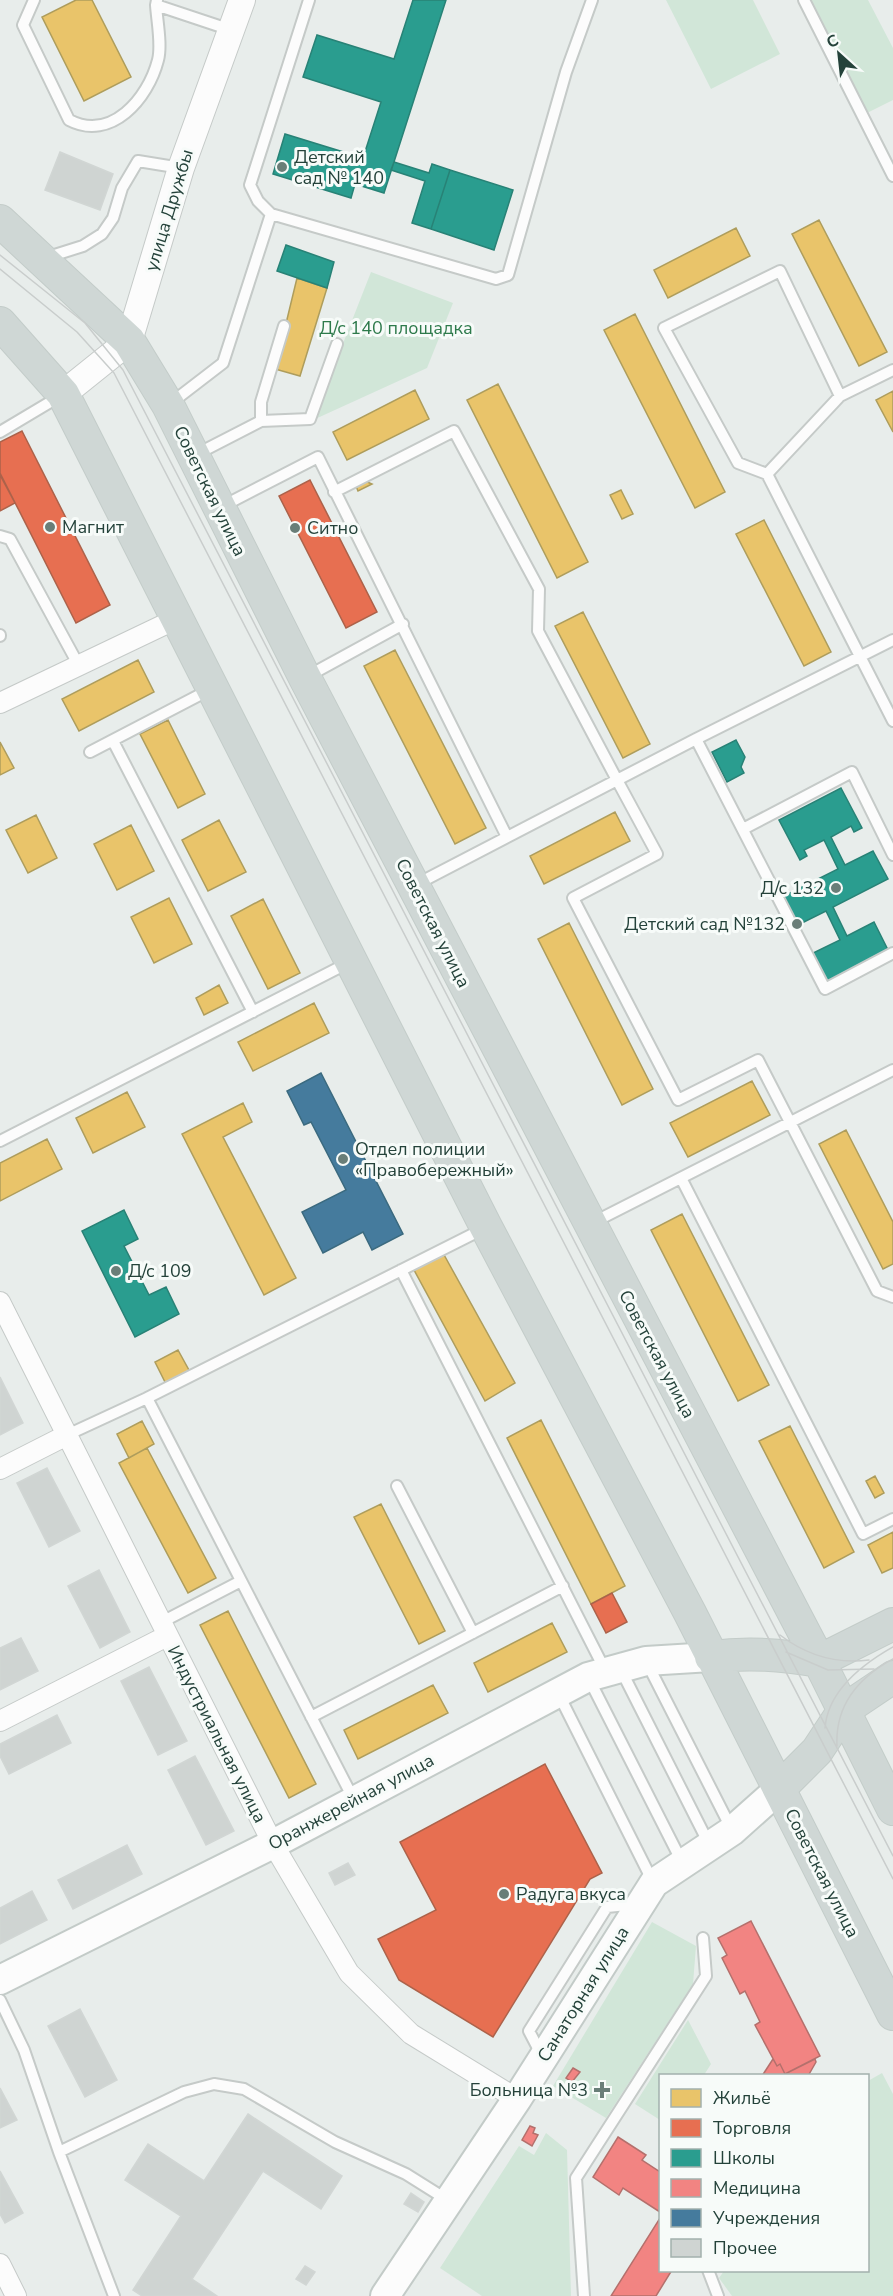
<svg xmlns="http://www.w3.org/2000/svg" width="893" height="2296" font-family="'Nunito Sans',sans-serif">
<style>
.green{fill:#d1e6d8}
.homes{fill:#e9c46a;stroke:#ae9d5c;stroke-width:1.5}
.shops{fill:#e76f51;stroke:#ac624a;stroke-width:1.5}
.schools{fill:#2a9d8f;stroke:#288276;stroke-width:1.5}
.health{fill:#f28482;stroke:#b4706c;stroke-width:1.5}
.public{fill:#457b9d;stroke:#3b6a7f;stroke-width:1.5}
.building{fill:#cfd4d2;stroke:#d1d6d4;stroke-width:1.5}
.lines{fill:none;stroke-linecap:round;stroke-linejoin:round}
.service-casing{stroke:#c5cac8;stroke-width:14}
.minor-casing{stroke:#c5cac8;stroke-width:22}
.tertiary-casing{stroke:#c5cac8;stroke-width:28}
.secondary-casing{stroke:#c3cbc8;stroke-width:32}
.primary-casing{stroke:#c3ccc9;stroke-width:34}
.service{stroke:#fcfcfc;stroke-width:10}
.minor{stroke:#fcfcfc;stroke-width:20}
.tertiary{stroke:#fcfcfc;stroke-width:26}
.secondary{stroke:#fcfcfc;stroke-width:28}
.primary{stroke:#cfd7d5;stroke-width:32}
.tram{stroke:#c9cdcc;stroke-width:1.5}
.poi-dot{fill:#697e78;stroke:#f7fbf9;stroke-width:2}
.labels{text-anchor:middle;stroke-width:6;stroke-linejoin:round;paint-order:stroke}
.poi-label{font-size:18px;fill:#24423a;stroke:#f7fbf9;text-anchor:start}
.street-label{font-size:18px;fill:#24423a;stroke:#f7fbf9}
.park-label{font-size:18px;fill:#2d7a4b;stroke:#f7fbf9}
</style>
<rect width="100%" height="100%" fill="#e8edeb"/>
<path class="green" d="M666,0h87l27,54 -69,35z
M809,0h59l25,48v52l-26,13z
M371,272l82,31 -26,65 -114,52z
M652,1922l44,24 -3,38 -87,134 -53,-32z
M688,2020l23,44 -7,11 -44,1v44l-25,-16z
M882,2073l11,21v202h-161l-13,-18 5,-7 144,-1v-189z
M546,2133l21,17 4,146h-89l-42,-28 79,-122 15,9z"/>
<path class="homes" d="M76,0h16l39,77 -47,24 -42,-84z
M819,220l68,132 -28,14 -67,-132z
M736,228l14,28 -82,42 -14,-28z
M297,278l30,10 -27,88 -25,-7z
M635,314l90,178 -30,16 -91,-178z
M498,384l90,178 -31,16 -90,-178z
M415,390l14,29 -82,41 -14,-28z
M893,391v41l-17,-32z
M365,481l7,3 -14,7 -2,-5z
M621,490l12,24 -11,5 -12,-24z
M764,520l67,132 -27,14 -68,-132z
M583,612l67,132 -27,14 -68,-132z
M395,650l91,178 -31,16 -91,-178z
M138,660l16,32 -75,39 -17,-32z
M168,720l37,74 -27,14 -38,-74z
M0,742l14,26 -14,7z
M615,812l15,29 -86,43 -14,-28z
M36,815l21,43 -29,15 -22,-43z
M219,820l27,52 -38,19 -26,-51z
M131,825l23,46 -37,19 -23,-46z
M169,898l23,46 -38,19 -23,-46z
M263,899l37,74 -32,16 -37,-73z
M569,923l84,166 -31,16 -84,-166z
M219,985l9,18 -24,12 -8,-17z
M314,1003l15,30 -76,38 -15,-29z
M752,1081l18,34 -82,42 -18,-34z
M127,1092l18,35 -52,26 -17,-35z
M243,1103l9,19 -29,15 73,141 -32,17 -82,-161z
M846,1130l47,92v42l-10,5 -64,-125z
M47,1139l15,30 -62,32v-38z
M682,1214l87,171 -31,16 -87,-171z
M443,1253l72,130 -30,18 -71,-131z
M178,1350l12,22 -24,12 -11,-22z
M541,1420l84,166 -34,18 -84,-166z
M142,1421l12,23 -25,14 -12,-24z
M790,1426l64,126 -30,16 -65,-127z
M147,1448l69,130 -28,15 -69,-130z
M875,1476l9,17 -9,5 -9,-17z
M381,1504l64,127 -26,13 -65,-127z
M893,1532v36l-11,5 -14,-28z
M228,1611l88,173 -27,14 -89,-173z
M552,1623l15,29 -79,40 -14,-29z
M433,1685l15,28 -90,46 -14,-29z"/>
<path class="shops" d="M22,431l88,174 -34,18 -76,-150v-31z
M0,475l15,28 -15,8z
M310,480l67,132 -31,16 -67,-132z
M612,1593l15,29 -21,11 -15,-29z
M545,1764l57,109 -12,6 -97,158 -94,-57 -21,-41 58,-29 -36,-68z"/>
<path class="schools" d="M413,0h33l-62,193 -29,-9 -4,14 -78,-24 12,-40 78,24 18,-56 -78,-25 14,-42 77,24z
M394,162l35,11 3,-9 18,6 -19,59 -19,-6 13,-42 -34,-11z
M450,170l63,20 -19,60 -63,-21z
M286,245l48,17 -7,26 -50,-17z
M736,740l9,17 -4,10 3,6 -17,9 -15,-30z
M841,788l21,40 -8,4 -3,-6 -20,11 14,28 28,-14 15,28 -55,28 14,29 27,-14 15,30 -61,31 -15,-30 27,-13 -14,-29 -28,14 -14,-29 54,-27 -14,-29 -20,10 3,6 -7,4 -21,-40z
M124,1210l14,29 -14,7 25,49 17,-8 13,27 -44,23 -53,-106z"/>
<path class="health" d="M751,1921l69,135 -35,18 -5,-10 -3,2 -22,-41 5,-3 -15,-31 -5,3 -18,-36 5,-3 -9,-17z
M773,2059l4,7 3,-2 5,10 30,-15 1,3 -8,14h-46z
M573,2068l7,4 -8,10 -6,-4z
M530,2126l5,2 -2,5 5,2 -6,11 -10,-6z
M618,2137l28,18 -4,5 18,12v40l-37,-24 -4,7 -26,-18z
M660,2218v52h12l-16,26h-45z"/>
<path class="public" d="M321,1073l82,161 -31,16 -9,-18 -40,21 -21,-41 44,-22 -35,-68 -7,3 -17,-34z"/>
<path class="building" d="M60,152l53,22 -13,36 -55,-20z
M0,1377l23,46 -23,12z
M47,1468l33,63 -31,16 -32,-64z
M99,1570l31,62 -30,16 -32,-62z
M21,1638l17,33 -38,19v-42z
M149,1667l38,74 -29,14 -37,-74z
M57,1715l14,28 -62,31 -9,-18v-12z
M195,1756l39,75 -28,14 -38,-75z
M127,1845l15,29 -69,35 -15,-29z
M348,1863l7,12 -20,10 -6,-12z
M32,1891l15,29 -47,24v-36z
M80,2009l37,71 -32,17 -37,-71z
M0,2088l17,32 -17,8z
M248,2114l94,62 -21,33 -58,-38 -71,108 25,17h-75l-9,-6 48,-74 -56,-36 23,-36 56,37z
M0,2171l23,42 -18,10 -5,-9z
M411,2193l13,9 -6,10 -14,-8z
M305,2266l10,6 -9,13 -10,-6z"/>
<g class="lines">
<g class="service-casing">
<path id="service" d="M34,0l-11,25 46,95c42,22 79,-21 89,-60 4,-15 -1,-39 -2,-55
M157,0l-1,5 75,25
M309,0l-59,185 8,16 13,13 225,65 12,-4 58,-203 26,-72
M804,0l89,176
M45,258l38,-12 19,-12 11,-16 9,-30 16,-27 43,7
M893,370l-53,26 -73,78 126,247
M171,403l52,-40 48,-149
M261,421l49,-2 27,-75
M0,432l62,-37
M195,455l66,-34v-19l23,-76
M767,474l-29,-11 -74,-135 116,-57 60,125
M334,492l120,-61 85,158 -1,42 79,149 79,-41 129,250 68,-36
M221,507l97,-50 189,380
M0,536l10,3 68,125
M0,635v1
M308,676l95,-52
M696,739l197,-99
M113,741l140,271
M90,752l121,-63
M743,829l109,-57 41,83
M417,884l200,-104 40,74 -84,44 105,202 80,-40 119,231 16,6
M0,1141l348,-178
M681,1178l182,356 30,-15
M594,1222l299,-152
M401,1270l204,400
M147,1398l207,402
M67,1435l80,-37 336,-169
M397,1486l76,147
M160,1623l81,-42
M647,1663l84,165
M621,1670l89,176
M588,1677l95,187
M558,1693l95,189
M311,1717l252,-131
M0,2000l24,50 35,102
M541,2054l-12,-23 78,-124 30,-3
M708,2270l10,26
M114,2296l-55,-144 125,-60 30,-8 30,5 91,53 71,32 43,27
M584,2296l-8,-118 130,-202 -3,-38"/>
</g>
<g class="minor-casing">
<path id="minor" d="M0,703l176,-84
M0,1302l273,542 76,129 62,61 106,65
M0,1469l67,-34
M0,1721l167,-85
M0,2264l16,32"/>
</g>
<g class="tertiary-casing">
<path id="tertiary" d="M63,394l66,-53 52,-173 61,-168"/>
</g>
<g class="secondary-casing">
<path id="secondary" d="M0,1980l273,-136 315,-167 58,-16 65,-4
M385,2296l132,-197 137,-216 78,-52 47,-42"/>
</g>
<g class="primary-casing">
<path id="primary" d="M0,221l129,120 39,64 137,273 514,983 74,-37
M0,323l63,71 423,833 204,386 203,401
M711,1657c38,-5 71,-2 108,4l74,148
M779,1789l38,-38 27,-41 49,-33"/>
</g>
<use href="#service" class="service"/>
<use href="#minor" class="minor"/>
<use href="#tertiary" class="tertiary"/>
<use href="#secondary" class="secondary"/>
<use href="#primary" class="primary"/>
<path class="tram" d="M0,255l85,68 38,47 770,1486
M0,269l77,63 37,41 779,1506
M780,1635c26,20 57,29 89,25
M786,1652l42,18 46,-1
M825,1728c3,-38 38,-64 68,-81
M837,1746c-2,-41 21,-68 56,-87"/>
</g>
<g class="poi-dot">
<circle cx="282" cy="167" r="6"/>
<circle cx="50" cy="527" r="6"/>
<circle cx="295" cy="528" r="6"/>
<circle cx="836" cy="888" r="6"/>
<circle cx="797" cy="924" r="6"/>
<circle cx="343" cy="1159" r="6"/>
<circle cx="116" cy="1271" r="6"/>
<circle cx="504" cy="1894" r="6"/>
<path d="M599 2081h6v6h6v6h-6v6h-6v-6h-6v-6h6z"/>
</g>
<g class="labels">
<g class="poi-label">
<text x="294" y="163">Детский<tspan x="294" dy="21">сад № 140</tspan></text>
<text x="62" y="533">Магнит</text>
<text x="307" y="534">Ситно</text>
<text x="824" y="894" text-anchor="end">Д/с 132</text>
<text x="785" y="930" text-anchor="end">Детский сад №132</text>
<text x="355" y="1155">Отдел полиции<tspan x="355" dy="21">«Правобережный»</tspan></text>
<text x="128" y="1277">Д/с 109</text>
<text x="516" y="1900">Радуга вкуса</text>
<text x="588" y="2096" text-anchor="end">Больница №3</text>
</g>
<g class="street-label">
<text transform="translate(169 210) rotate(-73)" y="6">улица Дружбы</text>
<text transform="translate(210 491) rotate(64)" y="6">Советская улица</text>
<text transform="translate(433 923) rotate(63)" y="6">Советская улица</text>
<text transform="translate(657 1354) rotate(62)" y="6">Советская улица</text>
<text transform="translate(217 1734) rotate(63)" y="6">Индустриальная улица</text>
<text transform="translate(351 1802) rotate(-28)" y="6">Оранжерейная улица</text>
<text transform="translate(822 1873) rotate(63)" y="6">Советская улица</text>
<text transform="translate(583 1994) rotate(-58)" y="6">Санаторная улица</text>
</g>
<g class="park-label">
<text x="396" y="334">Д/с 140 площадка</text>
</g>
</g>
<rect x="659" y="2074" width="210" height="198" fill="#f7fbf9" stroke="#a3b1ad" stroke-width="1.5"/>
<rect x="671" y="2089" width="30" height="18" fill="#e9c46a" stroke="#a3b1ad" stroke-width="1.5"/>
<text x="713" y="2104" font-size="18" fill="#24423a">Жильё</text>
<rect x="671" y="2119" width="30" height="18" fill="#e76f51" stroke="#a3b1ad" stroke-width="1.5"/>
<text x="713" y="2134" font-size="18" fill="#24423a">Торговля</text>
<rect x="671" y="2149" width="30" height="18" fill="#2a9d8f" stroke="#a3b1ad" stroke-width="1.5"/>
<text x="713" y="2164" font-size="18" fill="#24423a">Школы</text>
<rect x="671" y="2179" width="30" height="18" fill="#f28482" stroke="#a3b1ad" stroke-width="1.5"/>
<text x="713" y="2194" font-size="18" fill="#24423a">Медицина</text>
<rect x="671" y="2209" width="30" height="18" fill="#457b9d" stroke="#a3b1ad" stroke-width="1.5"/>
<text x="713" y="2224" font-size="18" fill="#24423a">Учреждения</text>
<rect x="671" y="2239" width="30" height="18" fill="#cfd4d2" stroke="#a3b1ad" stroke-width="1.5"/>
<text x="713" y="2254" font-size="18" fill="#24423a">Прочее</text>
<g transform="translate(839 54) rotate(333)" stroke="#f7fbf9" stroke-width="4.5" paint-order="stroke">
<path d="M0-4.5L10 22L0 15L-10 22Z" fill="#24423a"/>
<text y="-9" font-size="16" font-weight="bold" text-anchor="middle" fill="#24423a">С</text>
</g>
</svg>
